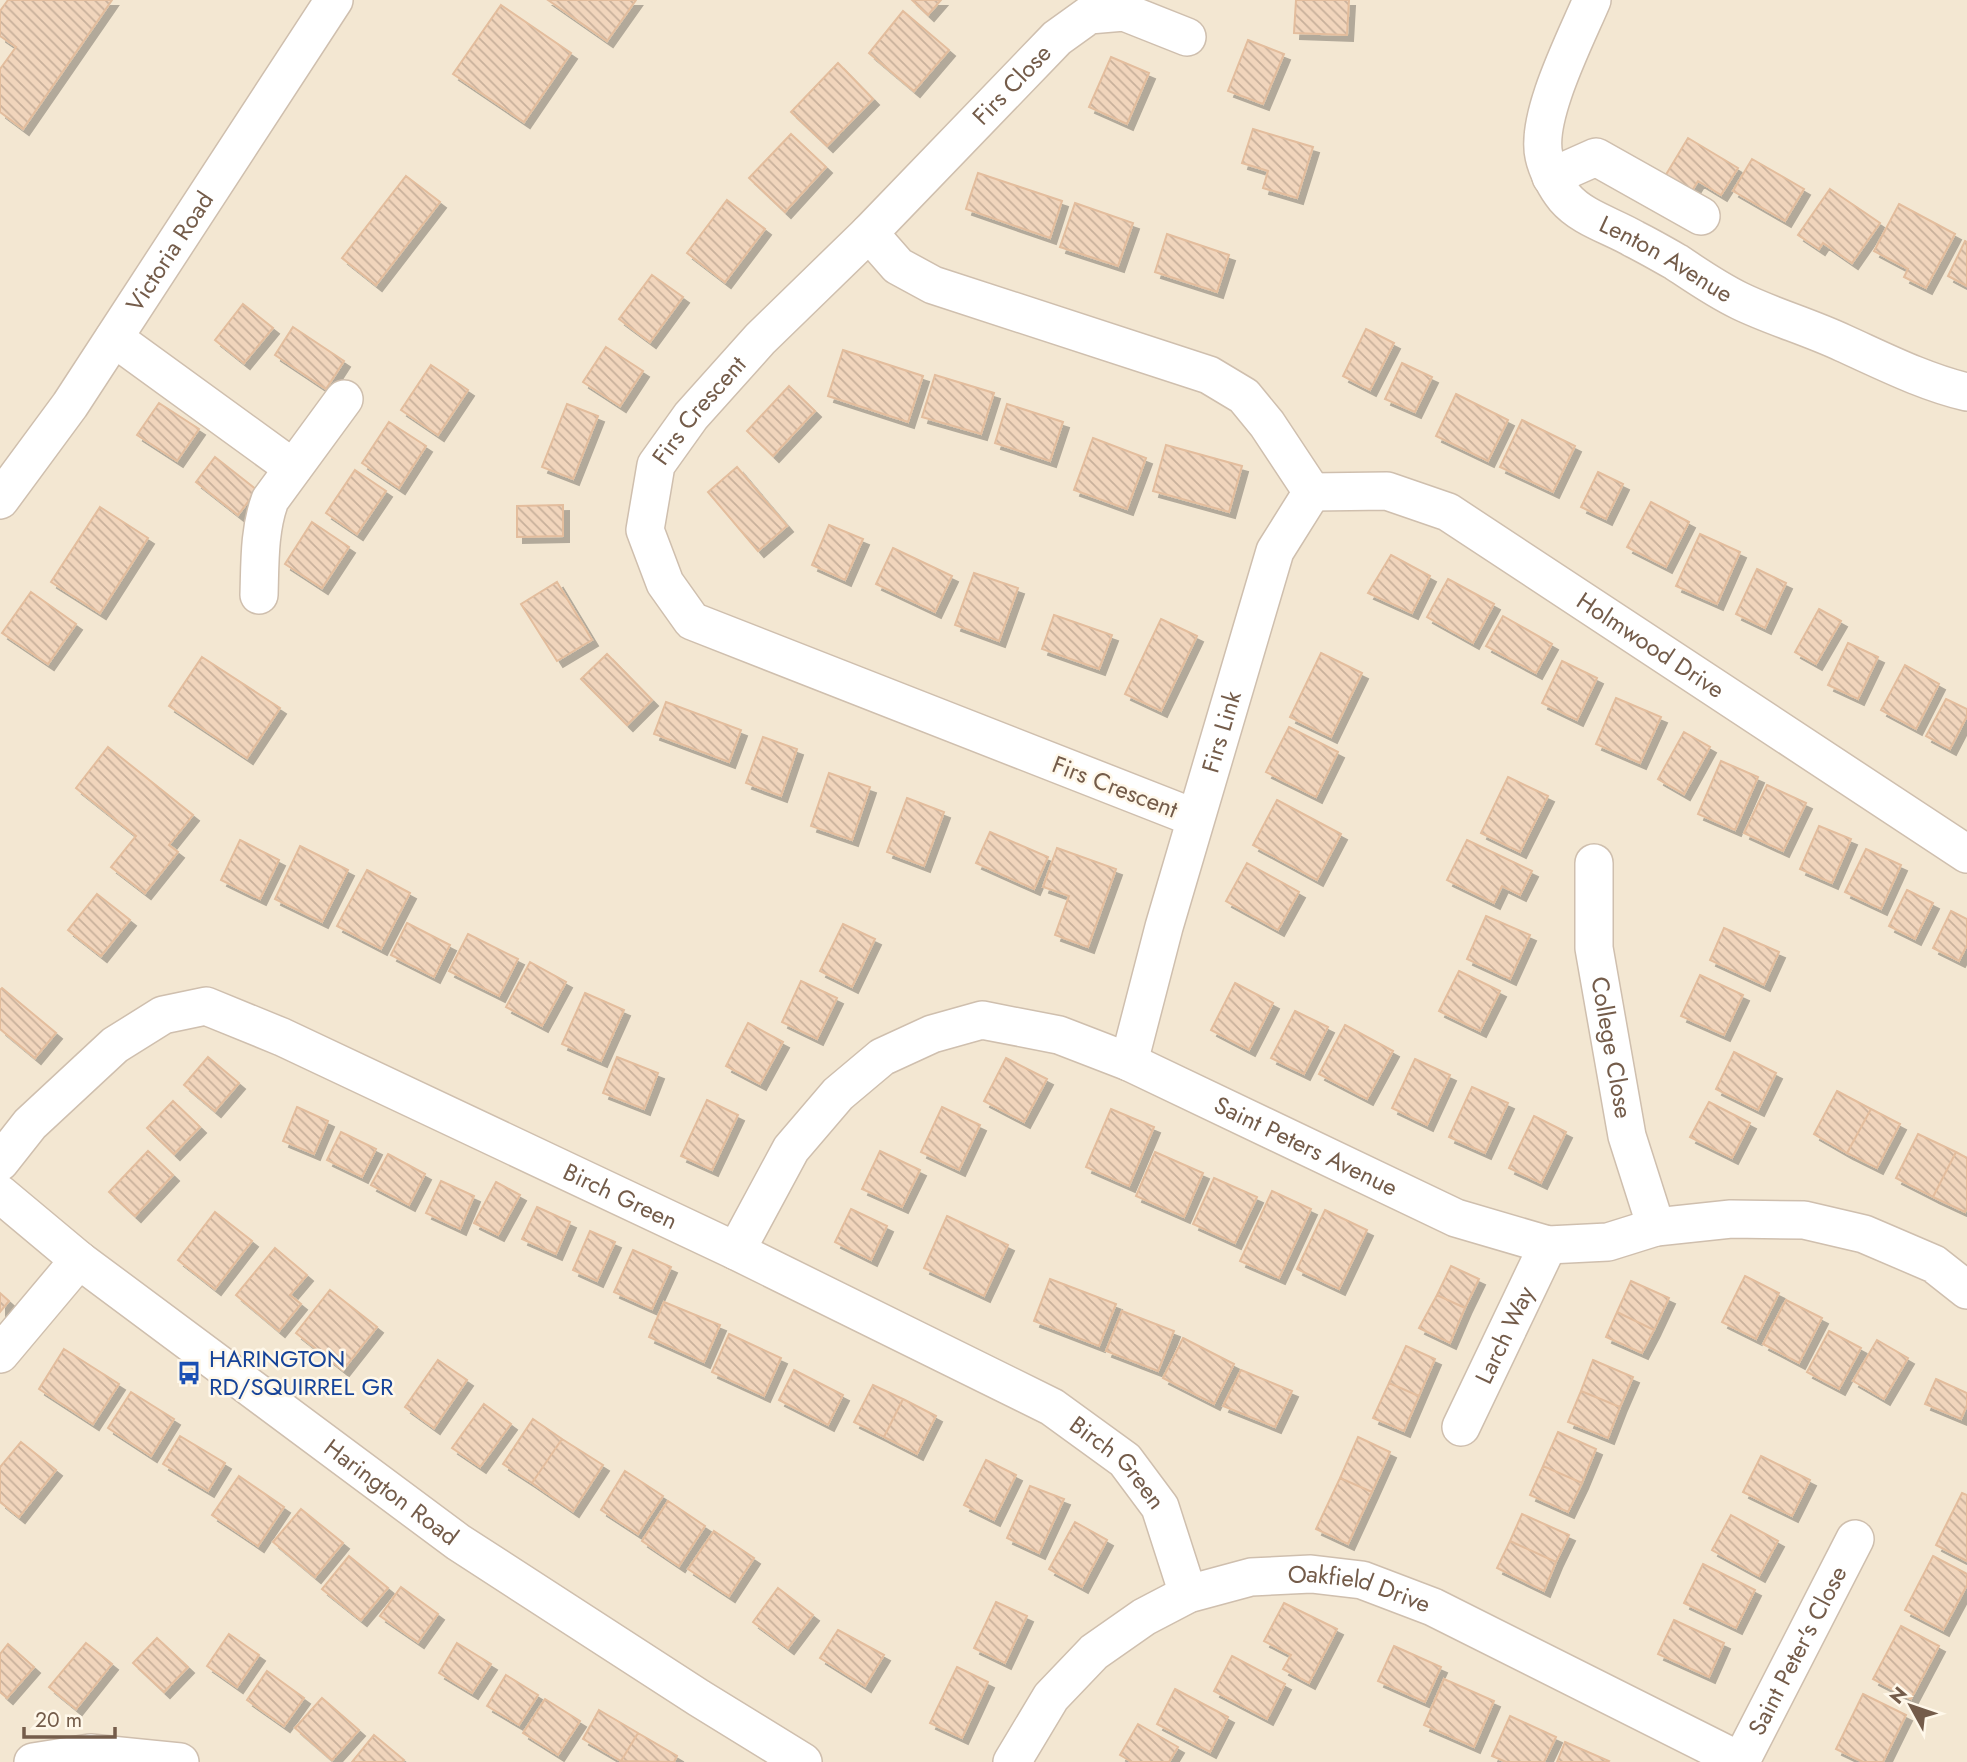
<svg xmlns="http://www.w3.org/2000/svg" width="1967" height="1762" font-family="Jost,sans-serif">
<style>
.residential{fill:#f3e7d2}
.building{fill:url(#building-back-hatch);stroke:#e3bd9d;stroke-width:2;filter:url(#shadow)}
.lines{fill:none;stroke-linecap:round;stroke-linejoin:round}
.minor-casing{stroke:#cfbfae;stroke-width:40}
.minor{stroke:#fff;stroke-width:37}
.labels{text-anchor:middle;stroke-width:5;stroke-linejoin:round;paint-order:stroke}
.street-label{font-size:24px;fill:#745c4a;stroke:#fff8ea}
.transit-label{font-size:24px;fill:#164399;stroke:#fff8ea;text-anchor:start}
</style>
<defs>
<pattern id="building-back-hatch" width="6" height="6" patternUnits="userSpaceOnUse" patternTransform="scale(1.75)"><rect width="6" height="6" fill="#f1d5bc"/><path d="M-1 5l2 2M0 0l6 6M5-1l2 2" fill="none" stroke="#c8b09b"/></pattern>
<filter id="shadow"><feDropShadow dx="6" dy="6" stdDeviation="0" flood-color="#0004"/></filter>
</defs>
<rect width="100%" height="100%" fill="#fcf4e4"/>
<path class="residential" d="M0,0h1967v1762h-1967z"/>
<path class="building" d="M8,0h104l-89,129 -23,-17v-43l16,-22 -16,-11v-25z
M548,0h88l-29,41z
M912,0h29l-13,15z
M1296,0h53l-2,35 -53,-2z
M501,5l70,48 -47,69 -71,-48z
M903,11l46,39 -35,41 -45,-38z
M1248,40l36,14 -21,50 -35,-13z
M1111,57l38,16 -22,51 -38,-17z
M838,63l35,36 -46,47 -36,-34z
M1253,129l60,18 -16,51 -34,-10 5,-17 -26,-8z
M791,134l35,33 -41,45 -36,-34z
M1688,138l50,30 -17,27 -23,-14 -8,13 -26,-16z
M1752,159l52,30 -19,32 -52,-30z
M978,173l84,28 -12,37 -84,-29z
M406,176l34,26 -64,83 -34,-27z
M1830,189l50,34 -28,40 -29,-20 -4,6 -21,-14z
M727,200l38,29 -40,53 -38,-29z
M1075,203l58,20 -15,43 -58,-19z
M1899,204l56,30 -29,54 -22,-11 4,-8 -34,-18z
M1167,234l62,21 -12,37 -62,-20z
M1965,241l2,1v44l-19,-10z
M652,275l31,22 -33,45 -31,-23z
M243,304l30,24 -29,35 -29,-23z
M293,327l51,34 -18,28 -51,-34z
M1366,329l28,14 -24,47 -27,-14z
M606,347l37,24 -23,35 -37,-24z
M843,350l80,26 -15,46 -80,-26z
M1402,363l30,14 -17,35 -30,-13z
M431,365l37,25 -30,45 -37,-25z
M935,375l59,18 -13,41 -59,-17z
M789,386l26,25 -42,45 -26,-25z
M1456,394l52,26 -20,41 -52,-25z
M159,403l40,26 -22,32 -40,-26z
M567,404l31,12 -25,63 -31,-12z
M1007,404l56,18 -13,39 -55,-18z
M1522,420l53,26 -22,46 -53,-25z
M389,422l37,24 -27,42 -37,-25z
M1093,438l53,20 -19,51 -53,-19z
M1166,445l76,21 -13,46 -76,-21z
M215,457l42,33 -19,25 -42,-33z
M737,467l50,59 -29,25 -50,-59z
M355,470l31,21 -29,43 -31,-21z
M1598,472l25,12 -17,35 -25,-12z
M1651,502l38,20 -23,45 -39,-20z
M563,505v31l-46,1v-31z
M100,507l48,31 -48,75 -49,-31z
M312,522l37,25 -27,41 -37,-24z
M829,525l34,14 -18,41 -33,-15z
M1700,534l40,18 -23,52 -41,-18z
M893,548l59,28 -17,36 -59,-28z
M1391,555l39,21 -18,37 -44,-20z
M1757,569l29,14 -21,45 -29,-14z
M974,573l44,15 -19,53 -44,-16z
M1448,579l46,25 -21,39 -46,-26z
M557,582l35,58 -35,21 -36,-57z
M31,592l45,32 -28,40 -46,-31z
M1819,609l22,12 -25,43 -21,-12z
M1054,615l58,20 -13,34 -57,-20z
M1503,616l49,28 -16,29 -50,-27z
M1161,619l36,17 -36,75 -36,-17z
M1848,643l30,14 -20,42 -30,-14z
M1321,653l41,20 -31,64 -41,-20z
M607,654l45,46 -25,25 -46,-46z
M202,657l78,51 -33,50 -78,-52z
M1562,661l35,17 -20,42 -35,-17z
M1905,665l34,19 -23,45 -35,-19z
M1616,698l45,19 -21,46 -44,-19z
M1946,699l21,10v7l-17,33 -24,-13z
M666,702l75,28 -12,32 -75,-28z
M1289,727l49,25 -22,45 -50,-25z
M1684,732l26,15 -26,47 -26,-15z
M763,737l34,12 -16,47 -35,-13z
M108,747l85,68 -24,30 9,7 -33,41 -34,-26 25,-31 -60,-48z
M1721,761l37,16 -23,53 -37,-16z
M829,773l41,14 -18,53 -41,-14z
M1508,777l40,19 -28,56 -39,-19z
M1767,785l39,18 -23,48 -39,-18z
M907,798l37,14 -20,54 -37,-14z
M1277,800l64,34 -24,46 -64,-35z
M1819,826l32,13 -19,44 -32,-14z
M990,832l58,25 -14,32 -58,-26z
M240,840l39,20 -19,39 -39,-19z
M1467,840l65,31 -12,24 -18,-9 -8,17 -47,-23z
M300,846l48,24 -26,52 -47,-23z
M1057,848l59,21 -28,78 -33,-12 14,-39 -26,-9z
M1866,849l35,16 -20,44 -36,-17z
M1247,863l52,29 -21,38 -52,-29z
M367,870l43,23 -29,56 -44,-23z
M1907,890l26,13 -18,36 -26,-13z
M97,894l33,26 -29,36 -33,-26z
M1951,911l16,8v26l-8,16 -26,-13z
M1486,916l44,19 -20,44 -43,-20z
M407,923l43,22 -16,32 -43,-22z
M843,924l32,15 -23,48 -32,-16z
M1724,928l55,24 -15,33 -54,-25z
M468,934l50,25 -19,37 -50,-25z
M530,962l36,20 -24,44 -36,-19z
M1459,971l41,20 -20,40 -41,-20z
M1700,975l43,20 -19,40 -43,-19z
M801,981l36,17 -20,41 -35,-17z
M1235,983l38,20 -24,47 -38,-20z
M2,988l54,45 -21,25 -35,-29v-39z
M585,993l39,17 -23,51 -39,-17z
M1295,1011l33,16 -24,47 -33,-16z
M748,1023l35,19 -23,42 -34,-18z
M1345,1025l48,26 -26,48 -48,-25z
M1734,1052l42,21 -18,37 -42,-21z
M208,1057l31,26 -24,28 -31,-26z
M617,1057l41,16 -14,36 -41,-16z
M1006,1058l41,21 -23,43 -40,-21z
M1415,1059l35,16 -23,50 -35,-17z
M1472,1087l36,16 -23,50 -36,-16z
M1837,1091l34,18 -24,44 -33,-19z
M707,1100l31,15 -26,55 -31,-14z
M173,1101l27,26 -26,27 -27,-26z
M1709,1102l41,21 -18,35 -42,-21z
M297,1107l31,14 -14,33 -31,-13z
M942,1107l38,18 -21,45 -38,-18z
M1111,1109l43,18 -25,59 -43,-19z
M1871,1109l29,15 -23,44 -30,-15z
M1534,1116l32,16 -25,51 -32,-15z
M341,1132l35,17 -14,28 -35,-17z
M1918,1134l38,18 -23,45 -37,-19z
M148,1151l25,24 -38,41 -26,-24z
M880,1151l40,19 -18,37 -40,-18z
M1155,1152l48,21 -19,44 -48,-21z
M1956,1152l11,6v50l-2,4 -32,-15z
M388,1154l37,20 -16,31 -38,-20z
M1214,1178l43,19 -22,46 -42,-19z
M441,1181l33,15 -14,33 -34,-16z
M496,1182l24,13 -22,40 -24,-12z
M1272,1191l39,18 -32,69 -39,-17z
M537,1207l33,15 -14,32 -34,-15z
M851,1209l36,17 -16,34 -36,-18z
M1325,1210l42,20 -28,59 -42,-20z
M215,1212l37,29 -37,48 -37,-29z
M947,1216l61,29 -24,51 -60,-28z
M590,1231l25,11 -18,39 -24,-11z
M275,1248l32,27 -17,20 11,9 -22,27 -43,-36z
M633,1250l38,17 -19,42 -38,-17z
M1451,1266l28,13 -14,29 -28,-13z
M1745,1276l34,17 -23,46 -34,-17z
M1050,1279l66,25 -17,42 -65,-25z
M1631,1281l38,17 -15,32 -37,-18z
M330,1290l47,37 -34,43 -47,-37z
M0,1293l9,8 -9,11z
M1437,1295l28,13 -15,35 -31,-15z
M1786,1300l36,18 -23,45 -36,-19z
M664,1302l56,23 -16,37 -55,-25z
M1122,1311l52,20 -16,40 -52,-20z
M1617,1312l37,18 -12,23 -36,-16z
M1829,1331l32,17 -22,41 -32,-17z
M729,1334l52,24 -17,38 -52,-24z
M1183,1338l51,26 -20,40 -51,-26z
M1877,1340l31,18 -24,41 -31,-18z
M1406,1346l29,13 -16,37 -30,-13z
M64,1349l55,35 -26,40 -54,-35z
M438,1360l29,20 -33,48 -29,-21z
M1593,1360l40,17 -13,30 -39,-16z
M794,1370l49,25 -15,30 -49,-25z
M1241,1370l51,21 -17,36 -52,-21z
M1936,1379l31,14v12l-6,14 -36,-15z
M1389,1383l30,13 -15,35 -31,-13z
M873,1385l30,14 -19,38 -30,-15z
M1581,1391l39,16 -12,31 -40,-16z
M131,1392l43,27 -23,37 -43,-28z
M903,1399l33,17 -19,38 -33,-17z
M484,1404l27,20 -31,43 -28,-19z
M533,1419l29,20 -30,44 -29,-19z
M1558,1432l38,17 -14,34 -39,-17z
M180,1436l45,27 -17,28 -45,-27z
M1358,1437l32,15 -18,40 -32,-14z
M562,1439l41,26 -30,46 -41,-28z
M21,1442l35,28 -37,47 -19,-15v-35z
M1761,1456l49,24 -18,36 -49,-24z
M986,1460l30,15 -22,45 -30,-15z
M1543,1466l39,17 -14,29 -38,-17z
M625,1471l38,25 -25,38 -37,-24z
M239,1476l45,31 -26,39 -46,-31z
M1340,1478l32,14 -24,52 -32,-15z
M1030,1486l34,13 -25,54 -32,-15z
M1962,1493l5,2v66l-31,-16z
M668,1501l37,25 -26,40 -37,-25z
M301,1509l42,34 -28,34 -42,-35z
M1522,1514l47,21 -13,27 -46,-21z
M1731,1515l47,26 -19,35 -47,-26z
M1075,1522l32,18 -25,47 -33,-18z
M714,1531l40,27 -25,38 -41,-27z
M1510,1541l46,21 -12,29 -47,-23z
M349,1556l39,32 -27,32 -39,-31z
M1933,1556l34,18v11l-24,45 -38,-20z
M1703,1564l52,26 -19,38 -52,-25z
M401,1587l37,27 -20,28 -38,-26z
M778,1588l35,27 -25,33 -35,-26z
M996,1602l31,14 -22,47 -31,-15z
M1284,1603l53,26 -28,54 -26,-14 8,-14 -27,-14z
M1674,1620l50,23 -15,34 -51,-23z
M1901,1626l38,20 -28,53 -38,-20z
M838,1630l46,25 -19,31 -45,-28z
M229,1634l30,21 -22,32 -30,-21z
M157,1638l31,29 -24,25 -31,-29z
M86,1643l26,21 -36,45 -27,-22z
M457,1643l34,21 -19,29 -33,-20z
M8,1644l26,23 -27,31 -7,-6v-38z
M1394,1646l47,21 -16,35 -47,-21z
M1232,1656l53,28 -18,35 -53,-28z
M957,1667l31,15 -26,56 -32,-15z
M267,1671l37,27 -20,28 -37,-26z
M506,1675l32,20 -19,30 -32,-19z
M1444,1679l50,22 -20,46 -50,-22z
M1175,1689l53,28 -18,35 -53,-28z
M1863,1694l43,21 -23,47h-20l-27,-13z
M322,1698l37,32 -27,30 -37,-32z
M545,1699l35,22 -22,34 -35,-22z
M599,1710l39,23 -17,28 -38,-22z
M1510,1716l46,21 -12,25h-38l-14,-6z
M1138,1724l40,23 -9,15h-37l-12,-7z
M638,1733l39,23 -3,6 -53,-1z
M374,1735l30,25 -2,2h-50z
M1565,1742l44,19 -1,1h-51z"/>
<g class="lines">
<g class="minor-casing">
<g id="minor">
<path id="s1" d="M1592,0c-16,38 -57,117 -48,156 3,14 12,31 21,42 17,20 47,28 69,41 14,7 28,15 42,23 21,14 41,28 64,39 33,16 69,26 103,42 40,18 81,39 124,49"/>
<path d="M1551,177l45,-20 105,59"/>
<path id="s2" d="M869,233l188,-195 32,-23 35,-3 63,25"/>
<path d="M114,338l179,130"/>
<path id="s3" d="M1312,492l75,-1 61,21 519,342"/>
<path id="s4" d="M0,500l70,-95 264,-405"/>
<path d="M259,595c1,-32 0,-65 11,-95l74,-101"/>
<path id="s5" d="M1195,818l-503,-197 -27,-38 -20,-53 11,-65 35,-49 69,-77 109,-106 29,33 35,19 276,90 35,21 23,28 45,68"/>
<path id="s6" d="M1594,863v85l33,188 29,91"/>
<path id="s7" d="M1129,1062l35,-135 111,-376 37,-59"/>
<path id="s8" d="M0,1162l30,-38 85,-79 48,-30 43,-9 76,31 454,214 316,156 73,53 35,47 28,87"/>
<path id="s9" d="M0,1194l79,66 379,282 241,156 104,64"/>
<path id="s10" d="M736,1251l55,-102 47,-55 44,-37 50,-23 50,-14 77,15 70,27 327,156 92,27 60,-3 48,-15 75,-8 73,1 60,14 70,30 33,26"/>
<path d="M0,1354l79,-94"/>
<path id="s11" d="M1461,1427l87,-182"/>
<path id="s12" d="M1741,1761l114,-222"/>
<path d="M33,1762l57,-9 90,9"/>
<path id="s13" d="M1012,1762l39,-65 43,-45 50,-35 44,-23 63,-17 60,-3 51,6 71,27 309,155"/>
</g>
</g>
<use href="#minor" class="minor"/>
</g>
<defs>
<g id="bus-bare" transform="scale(1.89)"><path d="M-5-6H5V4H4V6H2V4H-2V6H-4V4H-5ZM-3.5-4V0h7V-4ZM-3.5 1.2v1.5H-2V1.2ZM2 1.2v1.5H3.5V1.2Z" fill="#1a4fb4" stroke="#fff8ea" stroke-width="2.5" paint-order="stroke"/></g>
</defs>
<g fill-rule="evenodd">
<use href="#bus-bare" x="189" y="1373"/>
</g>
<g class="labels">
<g class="street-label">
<text dy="8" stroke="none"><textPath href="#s2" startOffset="206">Firs Close</textPath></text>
<text dy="8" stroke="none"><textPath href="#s4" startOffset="301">Victoria Road</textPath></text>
<text dy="8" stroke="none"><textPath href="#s1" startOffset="331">Lenton Avenue</textPath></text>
<text dy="8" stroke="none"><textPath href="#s5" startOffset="779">Firs Crescent</textPath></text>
<text dy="8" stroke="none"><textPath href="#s3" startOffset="382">Holmwood Drive</textPath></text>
<text dy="8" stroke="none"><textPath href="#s7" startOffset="343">Firs Link</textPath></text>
<text transform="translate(1115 787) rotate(21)" y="8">Firs Crescent</text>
<text dy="8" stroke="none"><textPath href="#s6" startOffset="186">College Close</textPath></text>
<text dy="8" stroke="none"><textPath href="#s10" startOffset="702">Saint Peters Avenue</textPath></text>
<text dy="8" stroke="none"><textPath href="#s8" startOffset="721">Birch Green</textPath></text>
<text dy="8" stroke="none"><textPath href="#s11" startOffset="102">Larch Way</textPath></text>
<text dy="8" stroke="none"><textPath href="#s8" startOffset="1288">Birch Green</textPath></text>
<text dy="8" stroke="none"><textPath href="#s9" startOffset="492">Harington Road</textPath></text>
<text dy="8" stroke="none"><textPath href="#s13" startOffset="424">Oakfield Drive</textPath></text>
<text dy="8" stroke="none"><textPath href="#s12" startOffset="124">Saint Peter's Close</textPath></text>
</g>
<g class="transit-label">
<text x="209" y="1367">HARINGTON<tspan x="209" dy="28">RD/SQUIRREL GR</tspan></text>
</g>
</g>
<g transform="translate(1911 1706) rotate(310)" stroke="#fff8ea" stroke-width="5" paint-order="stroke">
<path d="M0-5L12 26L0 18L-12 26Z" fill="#745c4a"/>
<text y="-10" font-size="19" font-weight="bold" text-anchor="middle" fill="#745c4a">N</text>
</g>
<path d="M24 1727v10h91v-10" fill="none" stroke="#745c4a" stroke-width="3.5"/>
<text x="35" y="1727" font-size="21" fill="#745c4a" stroke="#fff8ea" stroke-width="5" paint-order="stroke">20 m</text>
</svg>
